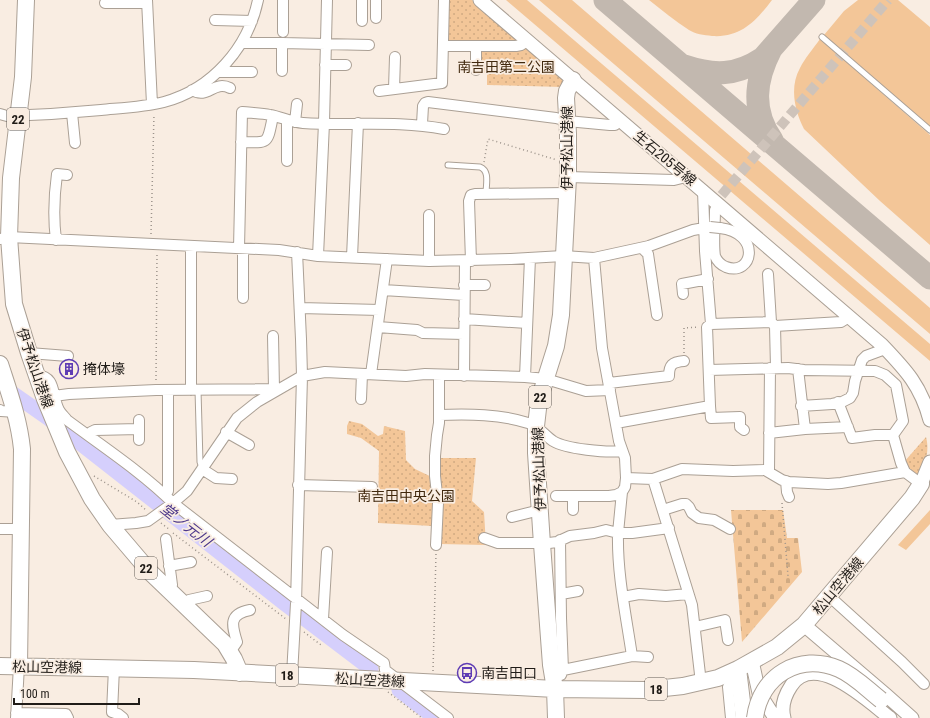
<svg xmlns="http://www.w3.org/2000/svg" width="930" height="718" font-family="'Roboto Condensed','Noto Sans JP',sans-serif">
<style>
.green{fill:#f3c698}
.cemetery{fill:url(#cemetery-stones)}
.park{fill:url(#park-dots)}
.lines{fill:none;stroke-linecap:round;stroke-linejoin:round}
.river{stroke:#d5cffc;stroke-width:15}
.taxiway{stroke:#c2b8af;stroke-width:23}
.minor-tunnel{stroke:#cec3ba;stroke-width:10;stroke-dasharray:10 5;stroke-linecap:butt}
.service-casing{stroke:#aba095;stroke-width:7}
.minor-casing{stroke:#aba095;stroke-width:12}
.tertiary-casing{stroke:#aba095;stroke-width:15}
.primary-casing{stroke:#aba095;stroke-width:18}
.path{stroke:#9c938b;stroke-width:1.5;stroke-dasharray:1 3;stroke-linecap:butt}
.service{stroke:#fff;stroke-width:5}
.minor{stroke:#fff;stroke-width:10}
.tertiary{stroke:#fff;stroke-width:13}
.primary{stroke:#fff;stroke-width:16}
.minor-bridge-casing{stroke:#aba095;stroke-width:12;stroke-linecap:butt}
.primary-bridge-casing{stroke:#aba095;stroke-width:18;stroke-linecap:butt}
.minor-bridge{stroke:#fff;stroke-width:10}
.primary-bridge{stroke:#fff;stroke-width:16}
.labels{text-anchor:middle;stroke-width:3.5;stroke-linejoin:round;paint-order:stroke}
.shield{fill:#f9ede2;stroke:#615b55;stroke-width:1}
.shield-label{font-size:13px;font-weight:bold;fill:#201c18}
.park-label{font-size:14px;fill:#41290e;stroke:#f9ede2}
.street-label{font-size:14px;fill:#201c18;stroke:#f9ede2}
.poi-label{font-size:14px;fill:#201c18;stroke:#f9ede2;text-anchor:start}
.water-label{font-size:15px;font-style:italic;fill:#4c378b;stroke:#f9ede2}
</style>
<defs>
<pattern id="cemetery-stones" width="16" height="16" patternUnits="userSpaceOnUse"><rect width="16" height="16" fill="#f3c698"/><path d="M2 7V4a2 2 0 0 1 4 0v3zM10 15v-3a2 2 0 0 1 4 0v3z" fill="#d0aa82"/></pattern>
<pattern id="park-dots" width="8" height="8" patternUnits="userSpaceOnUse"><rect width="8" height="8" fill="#f3c698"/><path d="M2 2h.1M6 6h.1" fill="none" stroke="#d0aa82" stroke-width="1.8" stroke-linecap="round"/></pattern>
</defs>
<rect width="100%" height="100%" fill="#f9ede2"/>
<path class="green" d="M506,0h21l403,344v17z
M539,0h33l358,308v26z
M649,0h123c-16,21 -31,38 -60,36 -8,-1 -17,-2 -23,-6 -14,-9 -27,-20 -40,-30z
M858,0h40l32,27v100l-106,-92 20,-24z
M820,39l110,96v110l-50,-44 -76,-72c-9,-18 -15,-41 -4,-61 5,-10 13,-19 20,-29z
M930,510v14l-24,26 -8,-5z"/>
<path class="cemetery" d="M731,510h52l4,28h11l4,34 -60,70z"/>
<path class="park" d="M446,0h26l43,36v5l-65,1 -4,-4z
M479,48h48l35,30v9l-75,-2v-12l-8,-1z
M349,421l13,3 16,12 5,-2 1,-8 21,5 1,29 9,9 23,11 1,-22h37l-4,43 12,11 2,33 -46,-1 -8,-18 -54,-3 1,-72 -18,-13 -14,-4v-8z
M926,437c4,15 -1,26 -8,39l-14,-12v-2z"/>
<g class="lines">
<path class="river" d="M2,386l46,32 236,185 87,66
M399,690l36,28"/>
<path class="taxiway" d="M605,0l325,278
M771,49c-16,31 -20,61 1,91
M684,66c30,10 52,10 79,-8l51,-58"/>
<path class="minor-tunnel" d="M716,209l4,-12 168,-197"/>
<g class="service-casing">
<path id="service" d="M822,37l108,93
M448,165l32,2c10,4 6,17 6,27
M198,390l2,72 2,6"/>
</g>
<g class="minor-casing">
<path id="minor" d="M147,0l5,104
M105,3h42
M376,18v-18
M215,20l37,1
M362,21v-21
M283,32v-32
M242,43h40v28
M282,43l87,2
M443,46h73l5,-1 6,-4
M325,65h21
M476,70v-24
M218,72h34
M394,89l1,-32
M192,90c16,10 21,-10 38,-2
M379,91l63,-8 2,-83
M72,113l3,30
M0,114l7,2c32,-1 63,-3 94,-6 21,-2 43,-3 63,-8 48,-13 84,-54 94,-102
M295,122l2,-18
M422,124l1,-18 2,-3 3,-1 128,16 11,3 43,4h5l5,-5
M241,142c29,1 26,2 32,-26
M287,161v-41
M568,177l106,3 8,-2 3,-2
M703,190l2,61 6,73
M715,210c0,13 -2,34 0,46 2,5 6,9 11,11 27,10 36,-34 -6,-39
M0,239l9,-2 270,13 39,6 111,5 82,-2 52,-3 31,2 55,-12 44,-16 17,-3
M56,240c-3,-23 -2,-44 1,-66l10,1
M191,246v144
M239,248l3,-136c9,1 19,1 28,3 11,2 21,7 33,8 47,3 94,-3 141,6
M642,248l6,6 9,61
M318,256l6,-133 3,-123
M352,257l6,-134
M429,261v-46
M471,261l-2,-60 2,-6 4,-1 92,-1
M768,274l3,48
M464,285h21
M383,290l81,5
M683,294l-1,-10 26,-5
M243,298v-49
M300,308l80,2
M464,319l63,4
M775,326l66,-4 8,-5
M378,327l39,3 6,3 41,1
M273,336l1,53
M29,353l39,3
M709,370l79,-2 16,2 71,1 10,4 11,10 7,36 -10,14
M371,374l16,-115
M37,375c20,2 14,20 22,35 2,4 6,7 8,10 35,26 76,53 106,83l170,132 41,28 1,7 63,48
M464,376l1,-115
M525,377l5,-119
M609,383l60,-7c0,-11 3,-14 15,-15
M54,396l15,-2 87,-4 122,-1
M361,399l1,-25
M838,402l14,36 23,-3h18l8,28 4,9
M710,406l1,12 29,-1v10l4,3
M801,406l31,-2 10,-2 8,-4 3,-5 2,-12 7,-21 4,-4 19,-7
M0,410l1,1 15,1
M439,415c30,-1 61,-1 89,8 11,3 16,12 25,18 13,8 54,12 69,10
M616,423l94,-17 -3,-79 4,-3 60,-2 4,4 1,42
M805,429l43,-2
M226,432l23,13
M769,433l36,-4 -7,-60
M88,435l3,-3 4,-2 44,-1
M139,440v-20
M202,469l14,9 16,1
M769,471l1,-103
M626,478l27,1 39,126 9,78
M653,479l29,-10 51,2 32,-1 17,10 7,2 39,2 13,-1 64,-11 16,12
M786,481l1,11 2,5
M298,485l74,2
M165,495l3,-4v-101
M556,496h53l7,-1 6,-3
M573,496v14
M663,510l19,-6h4l3,3 3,6 7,5 15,2 16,9
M512,517l28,-7
M110,525l26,-2 12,-2 25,-18 14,-12 50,-73 20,-16 45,-26 23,-4 81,4 19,-2 100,3 21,2 40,12 24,-1
M0,529h20
M484,538l14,5h51l8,-1 13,-6 24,-3 12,-3 12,3 4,-41 3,-5 1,-9 -1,-20 -6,-17 -17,-93 -8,-90
M166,539l6,46 -4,5
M560,540l1,78 2,52
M436,545l2,-42 -3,-27v-20l2,-21 2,-12v-48
M169,566l22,-4
M561,594l17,-3
M829,596l73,66 22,22
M623,597l16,-3 27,2 22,-2
M183,605l6,-5 18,-4
M323,619l4,-67
M695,627l30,-7 3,20
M230,652l7,-10c-5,-16 -9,-28 13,-32
M632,656c-6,-41 -15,-82 -14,-123h14l37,-5
M114,668l-2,44 6,2 5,4
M292,675l4,-72 6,-227 -1,-37 -4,-87
M561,675l2,-5 69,-14 16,1
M16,713l50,1 2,4
M16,718l3,-52
M731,718l-3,-31 9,-17"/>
</g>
<g class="tertiary-casing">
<path id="tertiary" d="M480,0l402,345c24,25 39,41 48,75
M921,484l9,-22
M804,625l82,70 26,23
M752,661l7,32 16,25
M784,718c-3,-11 1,-23 7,-32 23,-37 78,16 99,32"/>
</g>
<g class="primary-casing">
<path id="primary" d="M26,0l-3,77 -12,101 -2,59 5,67 15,49 16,46 22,53 25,47 18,26 40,47 75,72 9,15 6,14
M0,364c9,28 19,55 22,85l-3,217
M0,666l194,4 361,19 91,1 37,-4 35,-8 20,-9 39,-22 27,-22 108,-127 9,-14
M738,669l6,49
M556,718l-1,-29 -4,-24 -9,-121 -6,-91v-27l3,-26 17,-54 5,-31 7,-138v-43l-2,-36 1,-7 6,-11"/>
</g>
<path class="path" d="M484,162l4,-23 69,21
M151,234l3,-120
M684,353v-25l15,-1
M156,380l1,-126
M94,476l43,26 10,9
M782,503l6,73
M161,523l9,7
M173,533l113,86
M304,632l17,13
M433,671l3,-118
M528,675h12
M388,692l34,26"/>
<use href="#service" class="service"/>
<use href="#minor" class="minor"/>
<use href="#tertiary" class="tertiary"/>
<use href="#primary" class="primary"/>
<g class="minor-bridge-casing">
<path id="minor-bridge" d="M710,227l10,1"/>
</g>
<g class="primary-bridge-casing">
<path id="primary-bridge" d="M755,718c5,-42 44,-66 84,-49 16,7 29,21 42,31"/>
</g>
<use href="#minor-bridge" class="minor-bridge"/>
<use href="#primary-bridge" class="primary-bridge"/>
</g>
<defs>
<g id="building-ring" transform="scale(1)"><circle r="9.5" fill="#f9ede2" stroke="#5e3cb4" stroke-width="1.5"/><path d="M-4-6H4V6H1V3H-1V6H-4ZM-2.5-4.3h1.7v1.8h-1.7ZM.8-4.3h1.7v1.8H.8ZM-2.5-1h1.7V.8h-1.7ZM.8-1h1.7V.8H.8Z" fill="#5e3cb4"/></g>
<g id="bus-ring" transform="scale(1)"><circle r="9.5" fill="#f9ede2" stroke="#5e3cb4" stroke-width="1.5"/><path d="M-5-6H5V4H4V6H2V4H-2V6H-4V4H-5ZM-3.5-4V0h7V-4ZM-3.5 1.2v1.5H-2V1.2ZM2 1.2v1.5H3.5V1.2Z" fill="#5e3cb4"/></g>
</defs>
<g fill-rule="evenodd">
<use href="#building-ring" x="69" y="369"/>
<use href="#bus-ring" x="467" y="673"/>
</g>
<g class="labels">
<g class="shield">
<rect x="7" y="108" width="22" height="22" rx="3"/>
<rect x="529" y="386" width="22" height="22" rx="3"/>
<rect x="135" y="557" width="22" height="22" rx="3"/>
<rect x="276" y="664" width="22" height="22" rx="3"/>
<rect x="645" y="678" width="22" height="22" rx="3"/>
</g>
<g class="shield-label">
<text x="18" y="124">22</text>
<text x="540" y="402">22</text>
<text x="146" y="573">22</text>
<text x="287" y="680">18</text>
<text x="656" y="694">18</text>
</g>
<g class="park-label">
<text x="506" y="72">南吉田第二公園</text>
<text x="406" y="501">南吉田中央公園</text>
</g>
<g class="street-label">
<text transform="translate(567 148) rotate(-90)" y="5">伊予松山港線</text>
<text transform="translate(665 158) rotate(40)" y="5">生石205号線</text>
<text transform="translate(35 368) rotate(71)" y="5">伊予松山港線</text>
<text transform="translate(539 469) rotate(-92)" y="5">伊予松山港線</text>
<text transform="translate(838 586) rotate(-50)" y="5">松山空港線</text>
<text transform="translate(47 667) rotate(1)" y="5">松山空港線</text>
<text transform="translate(370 680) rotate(3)" y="5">松山空港線</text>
</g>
<g class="poi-label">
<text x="83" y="374">掩体壕</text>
<text x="481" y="678">南吉田口</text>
</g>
<g class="water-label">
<text transform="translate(186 525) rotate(38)" y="5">堂ノ元川</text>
</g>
</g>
<path d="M14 698v6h125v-6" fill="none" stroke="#201c18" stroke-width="2"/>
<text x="20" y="698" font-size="12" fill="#201c18" stroke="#f9ede2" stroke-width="3" paint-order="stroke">100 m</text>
</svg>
